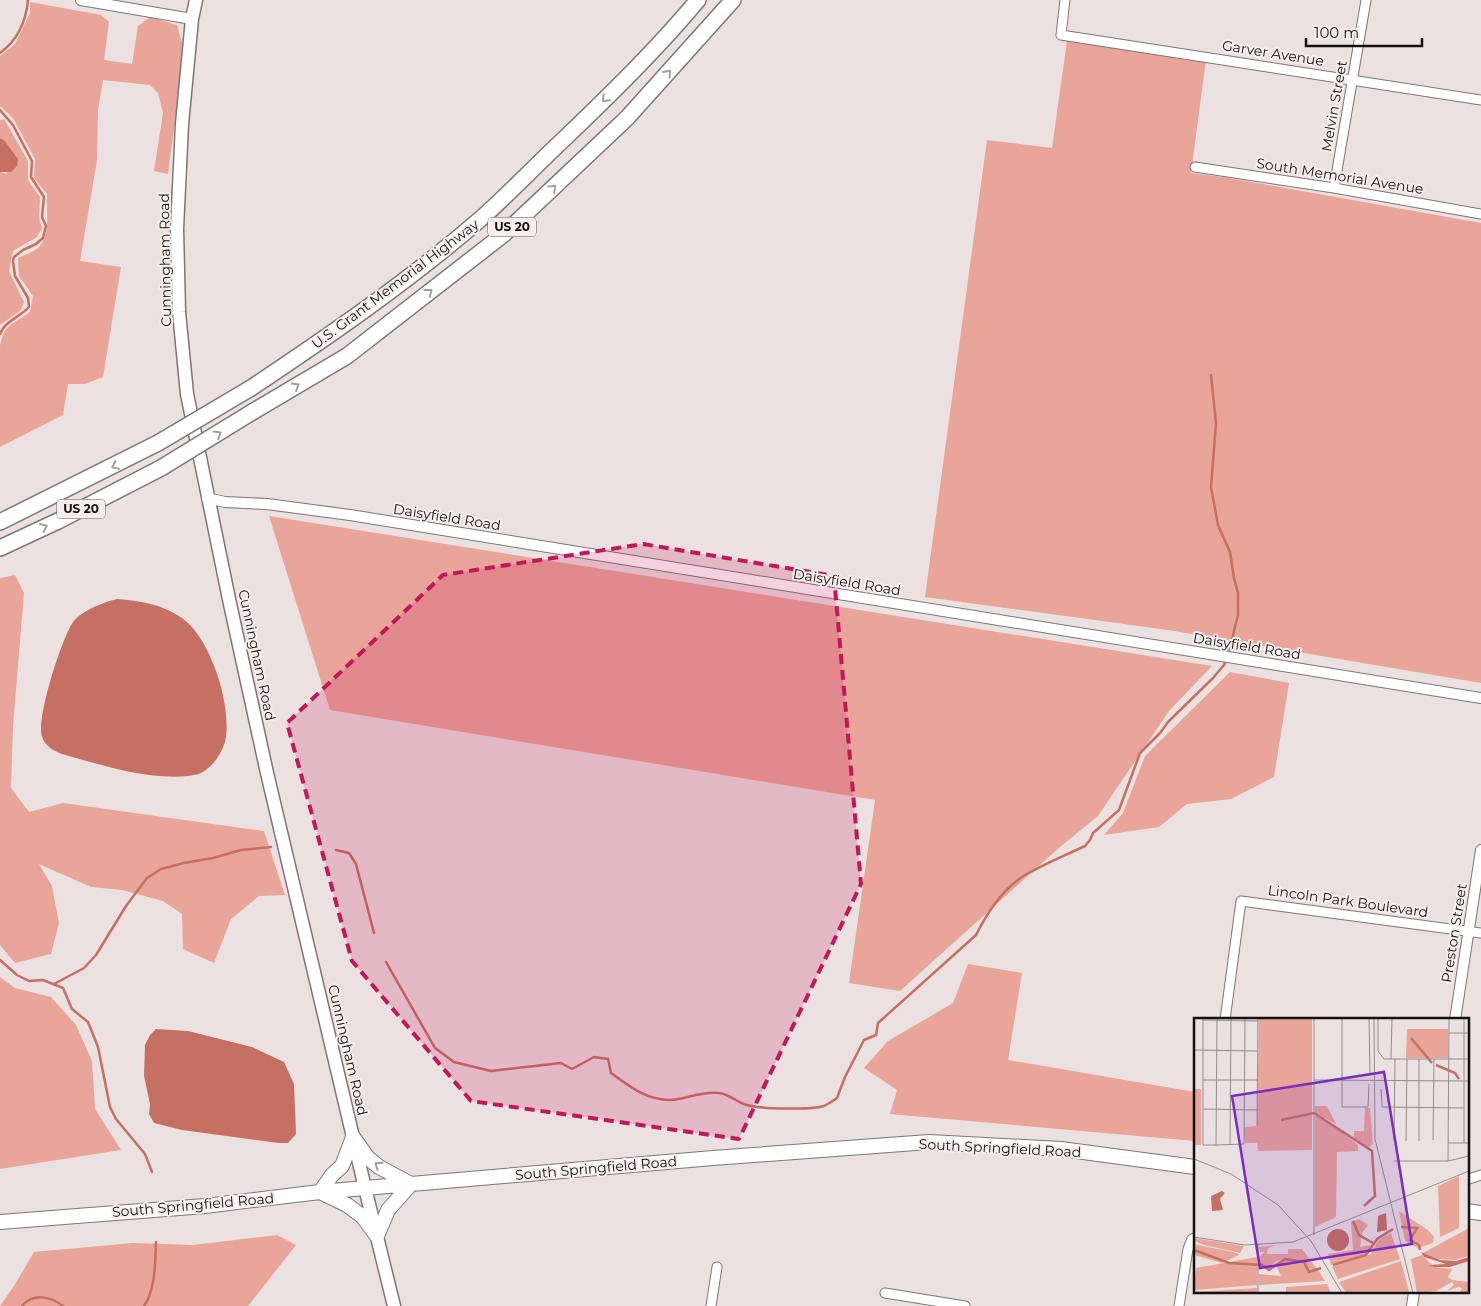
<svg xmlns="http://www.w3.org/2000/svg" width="1481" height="1306" font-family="Montserrat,sans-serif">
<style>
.green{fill:#e9a599}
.water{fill:#c57062}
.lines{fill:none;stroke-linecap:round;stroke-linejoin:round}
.stream{stroke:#c57062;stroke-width:2.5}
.minor-casing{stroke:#7d7674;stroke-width:11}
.tertiary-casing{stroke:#7d7674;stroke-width:12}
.secondary-casing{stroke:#7d7674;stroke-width:15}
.primary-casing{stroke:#7d7674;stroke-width:16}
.motorway-casing{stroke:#7d7674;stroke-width:18}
.minor{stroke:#fff;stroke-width:9}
.tertiary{stroke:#fff;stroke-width:10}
.secondary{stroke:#fff;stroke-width:12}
.primary{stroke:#fff;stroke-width:14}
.motorway{stroke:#fff;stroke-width:15}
.motorway-bridge-casing{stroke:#7d7674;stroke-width:18;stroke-linecap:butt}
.motorway-bridge{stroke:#fff;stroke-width:15}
.oneway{stroke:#a1a0a0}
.marked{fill:#c2185b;fill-opacity:0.2;stroke:#c2185b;stroke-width:4;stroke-dasharray:10 6;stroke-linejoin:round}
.labels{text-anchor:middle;stroke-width:4;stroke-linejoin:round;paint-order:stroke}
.shield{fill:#f7eeed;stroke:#585453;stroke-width:1}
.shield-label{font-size:12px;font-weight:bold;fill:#141211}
.street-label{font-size:14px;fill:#141211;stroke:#f7eeed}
.inset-river{fill:none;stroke:#c57062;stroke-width:2.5}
.inset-road{fill:none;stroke:#948e8d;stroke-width:1}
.view{fill:#7b2cbf;fill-opacity:0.15;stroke:#7b2cbf;stroke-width:2.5}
.inset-edge{fill:none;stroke:#141211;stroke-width:2.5}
</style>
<rect width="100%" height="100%" fill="#eae1e0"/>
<path class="green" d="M30,2l71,13 8,7 -5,38 28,4 6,-38 12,-9 27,8 7,25 -16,124 -14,-3 9,-58 -5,-20 -8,-8 -47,-5 -5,30 -1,50 -17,101 41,6 -18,110 -18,7h-17l-5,31 -63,32v-101c4,-23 13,-21 30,-34l3,-16 -14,-20 -1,-18c6,-3 16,-6 21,-11 12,-12 7,-37 8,-53l-13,-16 1,-19 -22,-41 -13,-12v-50l15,-12 15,-31z
M1067,41l139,19 -15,113 38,5 252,45v460l-313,-53 -243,-33 62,-457 65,8z
M4,119l24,42v19l12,17 -1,21 3,10 -5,9 -24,14 -4,20 15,31 -3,8 -21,15v-153l7,2 -3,-34 -4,-2v-18z
M269,516l943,150 -43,45 -71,105 -38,31 -160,144 -51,-8 26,-183 -545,-90z
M15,575l9,18 -11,133 -2,62 18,24 34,-9 201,28 21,64 -26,1 -28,23 -17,44 -31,-14 -1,-35 -19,-13 -41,-11 -31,-3 -52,-23 13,22 7,37 -8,31 -36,9 -15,-18v-367z
M1230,672l59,11 -15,94 -43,22 -44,5 -28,23 -55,8 19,-22 22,-57z
M968,964l54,9 -14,87 187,32v49l-305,-27 7,-24 -33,-22 24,-27 65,-38z
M0,977l15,11 36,9 25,28 16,36 3,48 26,41 -121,19z
M277,1235l19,10 -48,61h-248l14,-20 20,-34 99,-9 60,2z"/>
<path class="water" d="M0,138l4,2 14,19 -1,7 -6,6h-11z
M117,599c23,2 45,5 65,19 29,20 51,90 43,124 -4,13 -13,26 -26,32 -3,1 -7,1 -11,2 -42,4 -86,-11 -126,-22 -8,-3 -17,-8 -20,-17 -6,-19 20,-99 31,-115 8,-11 31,-20 44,-23z
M156,1029l32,2 64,16 32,15 10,22 2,50 -8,9h-9l-97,-13 -28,-7 -5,-9 1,-10 -6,-28 1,-31 5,-10z"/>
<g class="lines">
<path class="stream" d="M0,53c18,-13 26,-31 28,-53
M0,110l13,15 19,36 -1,16 13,20 -2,20 4,9 -3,12 -7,6 -13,6 -9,7 -1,4 2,15 13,22 1,9c-9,10 -24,14 -29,27
M1211,375l5,48 -5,64 7,38 12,27 4,26 4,15v22l-10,40
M336,850l13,3 7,11 18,69
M0,960l17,15 12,6 14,-1 20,8 9,21 16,13 10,25 12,60 6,12 29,35 7,18
M386,962l49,86 19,14 37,9 70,-8 11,6 22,-12 14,2 3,14c18,13 35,27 59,27 16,-1 32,-9 49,-7 11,1 18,10 28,12 13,4 65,5 77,1 4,-2 9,-5 13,-8l8,-21 19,-37 12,-5 2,-12 98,-88c11,-22 25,-44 46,-58 19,-12 42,-21 63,-31l5,-6 3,-7 26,-23 21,-57 20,-20 8,-11 45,-44 11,-13 2,-5
M54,984l30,-16 12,-13 30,-49 21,-28 14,-9 23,-6 29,-5 28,-8 30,-3
M22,1306c11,-13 28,-10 41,0
M144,1306c12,-18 11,-44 12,-64"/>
<g class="minor-casing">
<path id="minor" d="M1065,0l-4,35 420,65
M1195,167l139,21 147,26
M1334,188l32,-188
M1225,1020l16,-119 240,32
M1469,1179l12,-4
M885,1293l80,13
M711,1306l6,-39
M1179,1306l9,-57 4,-10 3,-1"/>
</g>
<g class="tertiary-casing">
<path id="tertiary" d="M81,0l111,19
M207,498l18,4 42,2 83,11 1131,183
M1455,1020l26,-170
M1412,1306l2,-14"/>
</g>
<g class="secondary-casing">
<path id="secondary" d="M196,0l-4,19 -10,105 -5,105 2,83 8,82 43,210 37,169 98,415 29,118"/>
</g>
<g class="primary-casing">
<path id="primary" d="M353,1137l-11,29 -10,9 -12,17 27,13 15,11 15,20
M353,1137l15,21 11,9 32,17
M1467,1211l14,2
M0,1222l205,-16 115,-14 91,-8 302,-26 216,-16 132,7 134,18
M377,1236l11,-26 23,-26"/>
</g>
<g class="motorway-casing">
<path id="motorway" d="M251,388c78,-52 155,-105 226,-166 30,-26 58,-56 87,-83 47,-45 93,-90 134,-139
M254,411l93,-55 157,-122 123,-116 106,-118
M0,522l158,-79
M0,548l58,-27 103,-53"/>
</g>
<use href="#minor" class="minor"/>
<use href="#tertiary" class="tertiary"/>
<use href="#secondary" class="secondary"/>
<use href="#primary" class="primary"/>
<use href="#motorway" class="motorway"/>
<g class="motorway-bridge-casing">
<path id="motorway-bridge" d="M158,443l93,-55
M161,468l93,-57"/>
</g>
<use href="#motorway-bridge" class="motorway-bridge"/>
</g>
<defs><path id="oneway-chevron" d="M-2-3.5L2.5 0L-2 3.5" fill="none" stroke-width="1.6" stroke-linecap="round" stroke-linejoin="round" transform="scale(1.25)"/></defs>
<g class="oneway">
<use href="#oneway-chevron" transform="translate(668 73) rotate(-48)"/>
<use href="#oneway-chevron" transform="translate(605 99) rotate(134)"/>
<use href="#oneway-chevron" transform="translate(553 188) rotate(-43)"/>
<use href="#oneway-chevron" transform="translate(429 292) rotate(-38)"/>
<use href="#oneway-chevron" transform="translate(296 386) rotate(-31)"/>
<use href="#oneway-chevron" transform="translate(218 434) rotate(-31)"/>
<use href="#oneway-chevron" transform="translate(115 466) rotate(154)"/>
<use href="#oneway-chevron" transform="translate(44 527) rotate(-25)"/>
<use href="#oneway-chevron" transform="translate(378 1165) rotate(-145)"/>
</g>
<path class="marked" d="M643,544l191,32 27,308 -122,255 -268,-38 -119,-140 -65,-238 156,-148z"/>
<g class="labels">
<g class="shield">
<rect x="488" y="217.5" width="48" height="19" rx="4"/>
<rect x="57" y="499.5" width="48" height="19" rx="4"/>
</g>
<g class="shield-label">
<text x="512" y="231">US 20</text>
<text x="81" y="513">US 20</text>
</g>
<g class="street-label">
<text transform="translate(1273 53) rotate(9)" y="5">Garver Avenue</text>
<text transform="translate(1334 106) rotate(-80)" y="5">Melvin Street</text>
<text transform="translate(1340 176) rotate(9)" y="5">South Memorial Avenue</text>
<text transform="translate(165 260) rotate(-91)" y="5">Cunningham Road</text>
<text transform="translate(395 284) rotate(-37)" y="5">U.S. Grant Memorial Highway</text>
<text transform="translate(447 517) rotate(9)" y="5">Daisyfield Road</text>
<text transform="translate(847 582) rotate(9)" y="5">Daisyfield Road</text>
<text transform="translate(1247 646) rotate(9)" y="5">Daisyfield Road</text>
<text transform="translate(257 655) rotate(78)" y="5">Cunningham Road</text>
<text transform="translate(1348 901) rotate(8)" y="5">Lincoln Park Boulevard</text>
<text transform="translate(1454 933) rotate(-81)" y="5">Preston Street</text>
<text transform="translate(348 1050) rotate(77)" y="5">Cunningham Road</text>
<text transform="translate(1000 1148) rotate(3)" y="5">South Springfield Road</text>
<text transform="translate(596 1168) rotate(-5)" y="5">South Springfield Road</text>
<text transform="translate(193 1205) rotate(-5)" y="5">South Springfield Road</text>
</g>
</g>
<g transform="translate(1194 1018)">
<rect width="275" height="275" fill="#eae1e0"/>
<path d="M65,0h53v132l-54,1 -1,-8h-12l-1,-16 13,-1zM213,11h41v29h-42zM0,71h7v56h-7zM121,88h12l9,18 -21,-11zM171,89l5,1 3,36 -5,4 -14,-10v-7h10zM121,97l19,10 24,20v6l-21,1 -1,65 -21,10zM265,158v52l-19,9 -2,-51zM205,193l29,19 6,7 -1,6 -15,5 -13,-7zM165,201l9,6 -6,8 -2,14 10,-2 1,4 -7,7 -33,9 -3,-11 25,-4 -2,-28zM275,210v28l-14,4 -17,-1 -15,-6zM197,215l9,26 -62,20 -6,-12 39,-13 7,-14zM0,220l50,8 -4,7 -36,-8 -10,-4zM0,226l43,9 2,2 -17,8 -28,-8zM83,227l-9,3 -1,6h21v-5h14l15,20 -6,3 7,-2 7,11 -66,4v-11l22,2 -4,-9 3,-3 -3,3 -4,-2 12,-7 -8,3 -4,3 -3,5 -11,-4 1,-9 5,-4h-5l-1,-5zM228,237l12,12 18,2 -4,8 4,3 17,2v11h-9l2,-5 -4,-1 -11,4 7,-6 -2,-3 -16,9 -19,2 -6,-34zM63,239v28l-63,5 2,-22zM207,243l8,31 -63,1 -7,-11zM133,266l4,9h-45v-6zM63,270v5h-63v-1z" fill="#e9a599"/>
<path d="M28,173l3,2 -5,6 3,11 -11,1 -1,-15zM192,195l1,17 -10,2 1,-16zM133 222a11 11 0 1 1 22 0a11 11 0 1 1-22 0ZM227,234l19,8 16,1 13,-4v4l-19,6h-16l-4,-2 16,-1 -22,-7z" fill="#c57062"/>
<path class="inset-river" d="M217,20l21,25M242,47l19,8 4,6M87,102l33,-7 58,38 3,45 -11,10M159,203l6,14 14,8M207,209l16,1 -7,12 9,5 1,5M0,232l35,13 33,2 7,5 16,-11 19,3 5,10 12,-4M139,247l33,-10 11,-16 16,-10"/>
<path class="inset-road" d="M9,0v127h13l28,-1 1,-126M148,0v89h26l1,-23M175,0l1,58M180,0l1,121 38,154M184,0v33l6,8h85M9,2l55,1M255,15h20M0,32l63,1M197,41l1,-41M9,62h54M120,62l155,1M187,71l1,18 82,1M9,91l54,1M63,108l1,-108M239,122l1,-81M200,123l1,-82M212,123l1,-82M225,123v-82M254,125h21M270,125v-125M22,127l1,-127M36,127l1,-127M0,141l37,15 47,31 33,36 31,52M200,143h54l21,-5M254,143l1,-143M120,217v-217M0,219l51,8 48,-3 176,-71M64,275v-48"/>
<path class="view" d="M190,54l28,172 -152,24 -28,-172z"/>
<rect width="275" height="275" class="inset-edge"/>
</g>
<path d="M1306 38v8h116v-8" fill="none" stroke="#141211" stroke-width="2.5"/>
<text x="1314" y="38" font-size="15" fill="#141211" stroke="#f7eeed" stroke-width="4" paint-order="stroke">100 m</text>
</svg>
